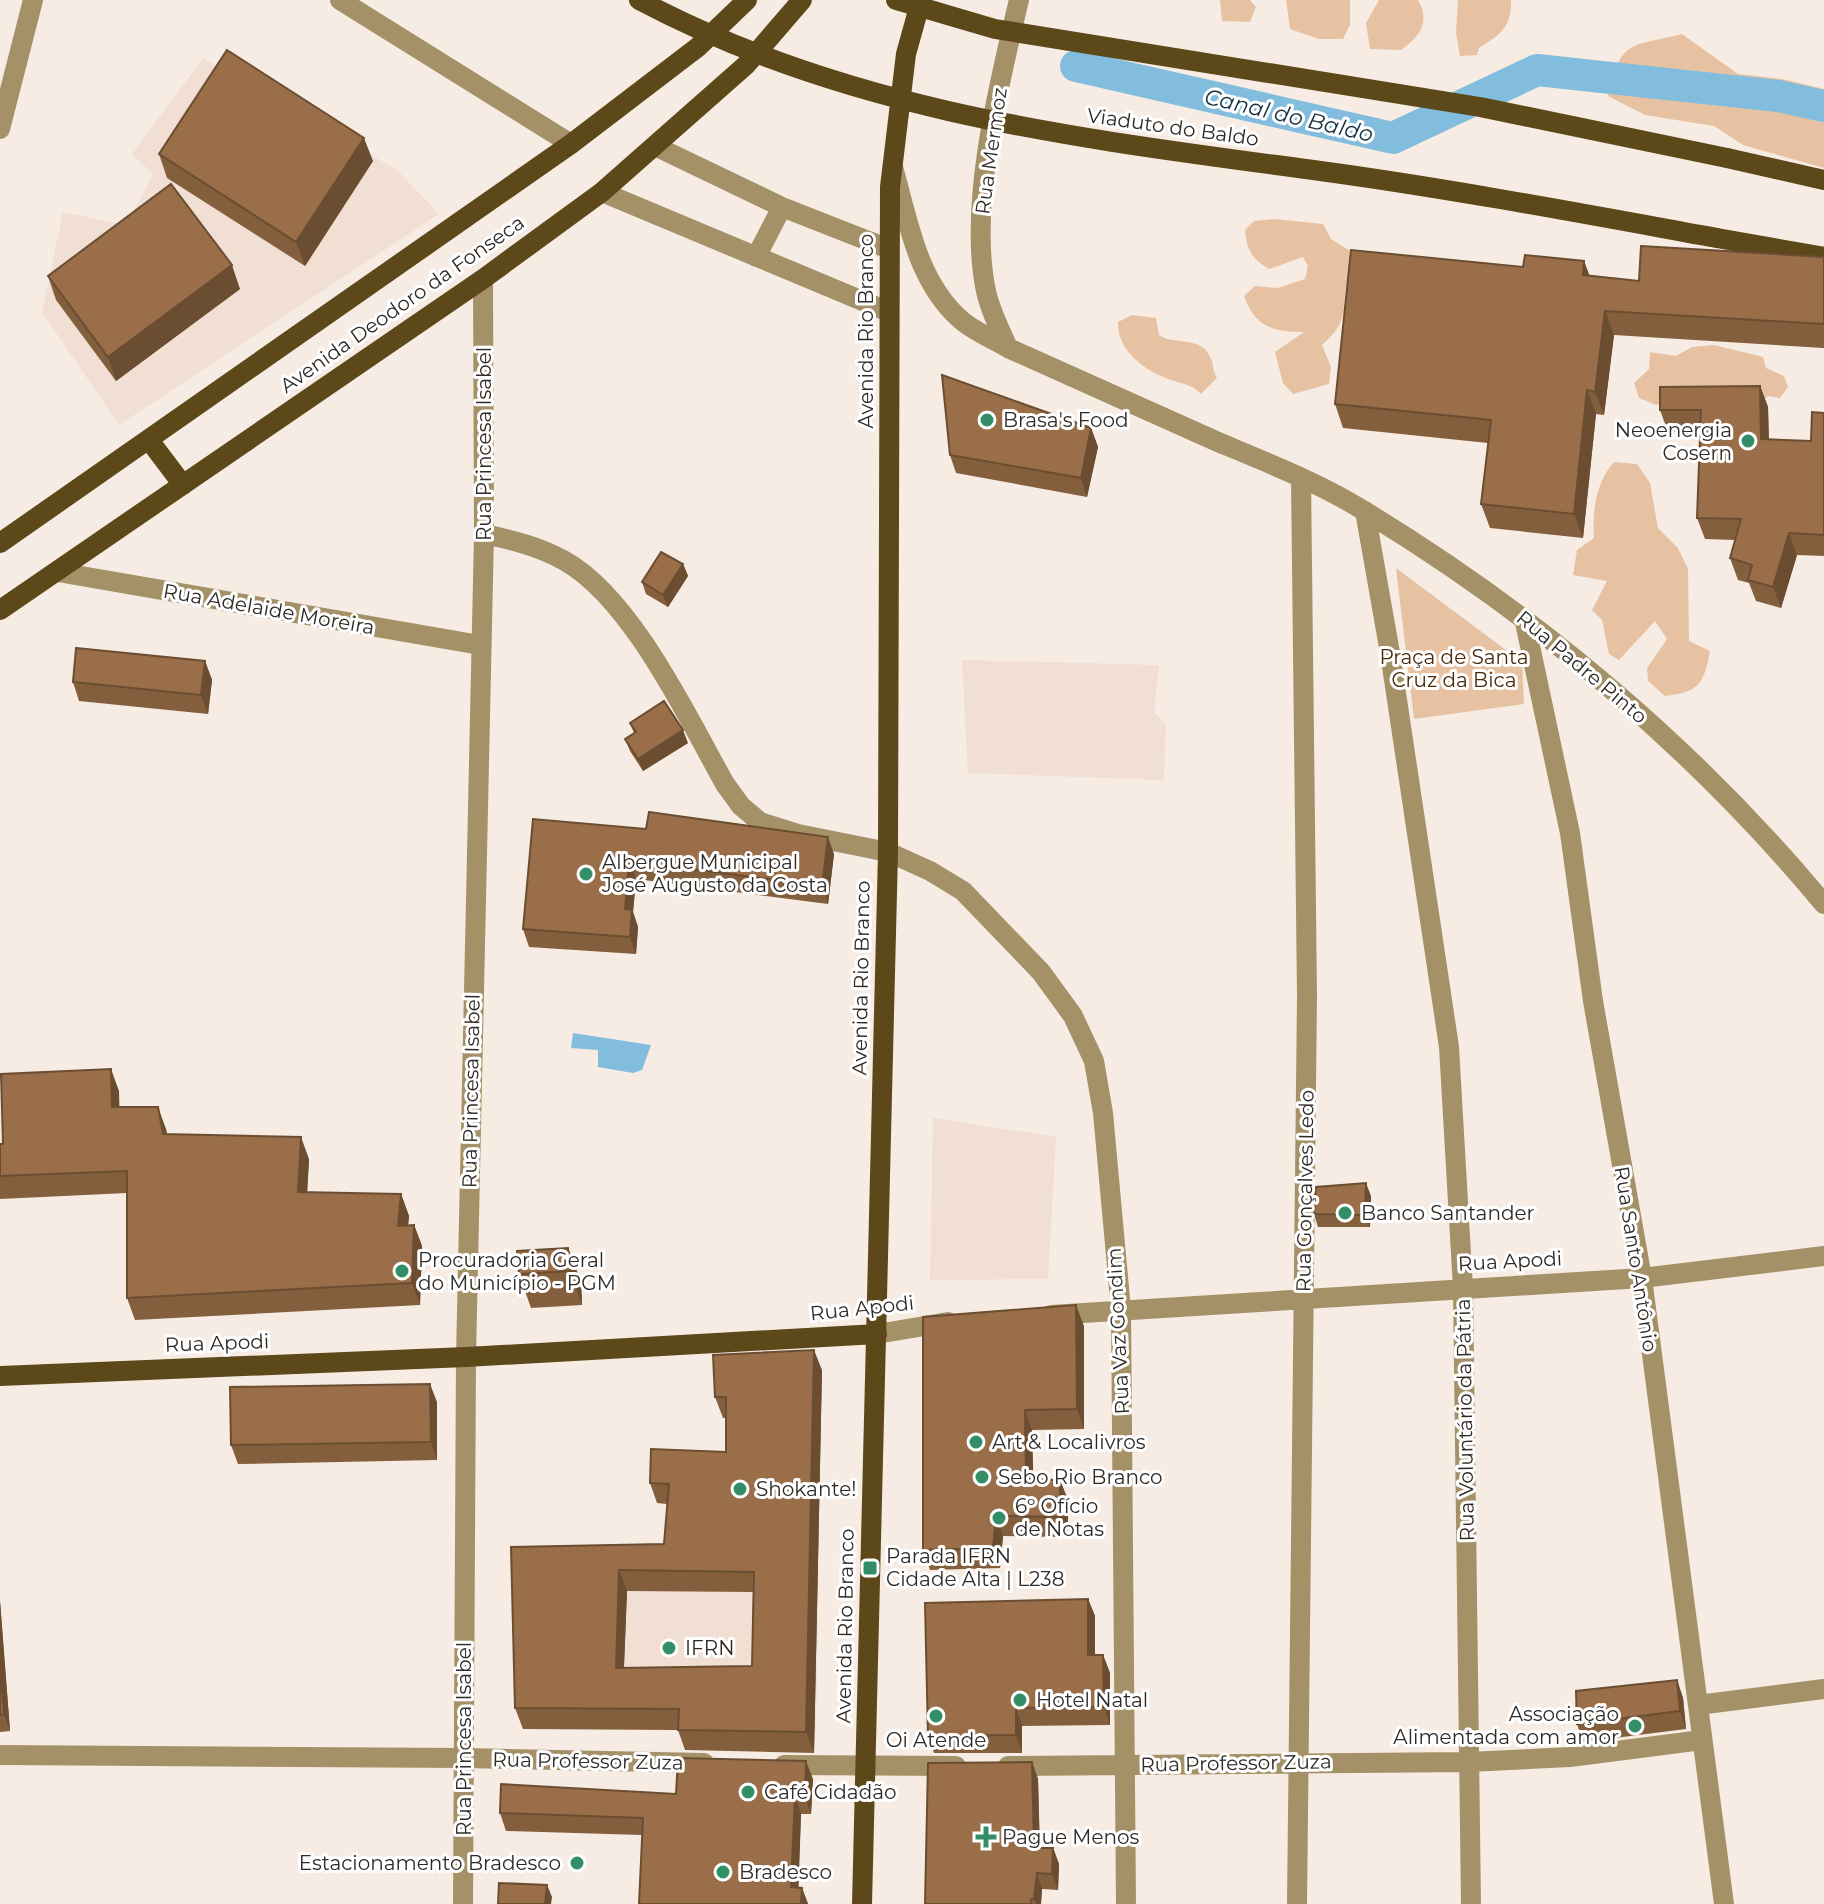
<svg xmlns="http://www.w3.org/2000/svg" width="1824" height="1904" font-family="Montserrat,sans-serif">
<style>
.built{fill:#f0dfd2}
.green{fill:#e7c2a2}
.water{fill:#82bddd}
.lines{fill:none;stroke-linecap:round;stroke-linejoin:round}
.canal{stroke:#82bddd;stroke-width:32}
.minor{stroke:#a59168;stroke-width:20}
.major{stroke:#5d4819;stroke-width:20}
.major-bridge{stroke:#5d4819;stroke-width:20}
.wall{fill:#845f3e;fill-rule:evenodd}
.shaded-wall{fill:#6b4d32}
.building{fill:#996e48;stroke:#6b4d32;stroke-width:2;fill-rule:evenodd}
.poi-dot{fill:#328e66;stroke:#fff;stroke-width:3}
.labels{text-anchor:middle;stroke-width:6;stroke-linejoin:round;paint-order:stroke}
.street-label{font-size:20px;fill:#2e2a27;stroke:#fff}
.poi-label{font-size:20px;fill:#2e2a27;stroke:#fff;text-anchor:start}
.park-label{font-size:20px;fill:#492a0a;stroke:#fff}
.water-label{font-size:22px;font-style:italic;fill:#15313f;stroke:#fff}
</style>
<rect width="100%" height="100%" fill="#f6ece3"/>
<path class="built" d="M203,58l194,112 42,44 -320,211 -77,-113 21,-100 63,13 27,-51 -21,-20z
M962,660l197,5 -5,48 12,11 -2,56 -196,-7z
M933,1118l123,19 -8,142 -118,1z
M676,1533l143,2 -3,195 -293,-1 -4,-162 156,-3z"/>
<path class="green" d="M1220,0h30l6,7 -6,15 -28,-1z
M1286,0h64v25l-7,14h-24l-29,-10z
M1379,0h39c13,23 1,37 -17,50l-31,-1 -4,-26z
M1458,0h53c1,27 -11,35 -32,48l-2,7 -17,1 -4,-23z
M1682,34l56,40 44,5 42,10v79l-81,-23 -29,-19 -69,-11 -37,-19c13,-57 21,-49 74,-62z
M1274,219l49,5 8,15 26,16c-1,11 -10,20 -11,31 -4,31 1,36 -24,59l9,22 -2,17 -36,10 -10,-11 -8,-31 29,-20c-31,0 -49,-5 -60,-36l11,-10 23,2 27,-9 3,-13 -5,-9 -34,12c-18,-11 -22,-19 -24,-39l9,-9z
M1132,315l24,3 3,17c16,11 44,0 52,24 3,7 2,13 6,19l-16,16c-10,-11 -21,-10 -35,-16 -24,-9 -49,-29 -48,-56z
M1714,345l49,12 3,11 18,8 4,11 -8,11 -12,-2 -7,7 -80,-4 -25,6 -17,-7 -5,-15 15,-14 1,-17 26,4 16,-9z
M1614,462l23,2 13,19 8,45 20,20 10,21 1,72 21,10c-6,33 -11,41 -45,45l-17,-15 -1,-13 20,-29 -12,-18 -36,39 -10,-6 -7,-34 -10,-10 15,-29 -34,-6 4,-25 17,-12c-2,-27 2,-56 20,-76z
M1396,568l126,94 2,42 -110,15z"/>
<path class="water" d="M573,1033l78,12 -9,25 -9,3 -35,-6v-17l-27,-2z"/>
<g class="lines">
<path class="canal" d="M1076,66l317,72 144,-68 241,26 46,10"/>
<path class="minor" d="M340,0l231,144
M0,129l33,-129
M655,146l127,61 107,42
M893,167c15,53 24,114 67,152 13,12 33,20 48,29 70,31 140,63 210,94 50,21 102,41 148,70 172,105 329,237 458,392
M602,192l287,120
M756,257l26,-50
M1008,348c-8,-19 -18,-37 -22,-57 -18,-85 13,-207 33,-291
M1365,511l25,142 59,394 14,241 8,616
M484,534c29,6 56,13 81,27 67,38 123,157 160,223l16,22 19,16 38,12 90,18 42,19 33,20 78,81 32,44 21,45 9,52 18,197 5,594
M58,572l422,73
M1524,618l46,215 23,168 49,277 82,626
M1051,1315l591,-37 182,-22
M877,1334l71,-12
M1698,1705l126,-16
M0,1755l465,3 239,5
M784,1765l172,1
M1008,1766l460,-4 102,-5 132,-17
M463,1904l3,-547 18,-823 -1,-255
M1297,1904l10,-908 -6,-518"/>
<path class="major" d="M1727,158l97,22
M1717,238l107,19
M149,440l34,45
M0,543l571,-399 127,-97 49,-47
M0,610l483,-331 119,-87 144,-127 56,-65
M0,1376l466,-19 411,-23
M862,1904l26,-1052 2,-665 16,-133 15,-54"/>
<path class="major-bridge" d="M639,0c218,116 456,140 696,173 128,18 255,42 382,65
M896,0l99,29 485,78 247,51"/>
</g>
<path class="wall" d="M159,154l214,7 -68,105 -138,-88z
M1824,257v91l-210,-13 -10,80 -8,-1 -13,124 -93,-10 -9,-24 7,-61 -145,-15 -8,-24 249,-143 5,14 50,6z
M48,276l192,13 -124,92 -60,-81z
M1760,386l8,21 1,32 42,2 13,-28v143l-27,-1 -16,53 -25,-7 -7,-18 -11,-3 -8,-22 5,-18 -30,-1 -8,-21 4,-87 -33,1 -8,-22z
M1091,428l7,19 -11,50 -131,-24 -6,-18z
M683,564l5,12 -20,31 -22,-13 -4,-12z
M205,661l7,19 -4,34 -129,-13 -6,-19z
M630,723l58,20 -45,28 -13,-20 -5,-12 9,-6z
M533,819l301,35 -6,50 -192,-25 -3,33 5,15 -2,27 -107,-7 -6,-18z
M119,1091v16l47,22 1,5 142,25 -2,33 94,2 8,22 -1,9h6l8,21 -2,59 -285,15 -8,-22v-105l-127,6v-55h3z
M1371,1196l-1,31h-52l-4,-13z
M568,1248l13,34 1,23 -51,3 -12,-34z
M1084,1326v103l-52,1 1,50h27l8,20v37l-65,-1 -3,32 -70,2 -7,-20z
M822,1370l-8,383 -129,-3 -7,-20 -155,-1 -8,-21 -4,-161 153,-3 3,-40 -10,-1 -7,-20 76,-31v-34h-3l-8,-21zM627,1591l126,1 -1,74 -128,2z
M437,1402v58l-199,4 -7,-19z
M1088,1599l7,17v39h8l7,18v52l-88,1v27h-88l-6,-17z
M0,1601l10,130 -10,1z
M1677,1680l6,18 3,31 -103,13 -6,-18z
M1032,1762l6,17 2,69h13l6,16 -1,26 -16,-1 -1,15h-116z
M813,1779l-2,35h-10l-3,73 4,1 6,16h-169l3,-69 -136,-4 -6,-18z"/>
<path class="shaded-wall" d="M364,138l9,23 -68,105 -9,-24z
M1584,261l9,24 -10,-10z
M232,265l8,24 -124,92 -8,-24z
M1605,311l9,24 -10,80 -9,-23z
M1760,386l8,21 1,53 -8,-21z
M1587,390l9,24 -13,124 -9,-24z
M1091,428l7,19 -11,50 -6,-19z
M1789,533l8,22 -16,53 -8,-21z
M683,564l5,12 -20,31 -5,-12z
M205,661l7,19 -4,34 -7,-19z
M683,730l5,13 -45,28 -5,-12z
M828,837l6,17 -6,50 -6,-18z
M629,861l7,18 -3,33 5,15 -2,27 -6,-17 -5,-28z
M111,1069l8,22 1,38 -8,-22z
M158,1107l8,22 5,26 -8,-21z
M301,1137l8,22 -3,55 -8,-22z
M1366,1183l5,13 -1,31 -5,-12z
M401,1194l8,22 -3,32 -8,-22z
M414,1225l8,21 -2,59 -8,-22z
M568,1248l13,34 1,23 -12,-34z
M1076,1305l8,21v103l-7,-20z
M814,1350l8,20 -8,383 -8,-21z
M430,1384l7,18v58l-6,-18z
M1025,1410l7,20 2,70 -8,-21z
M1060,1480l8,20v37l-8,-20z
M996,1516l7,20 -3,32 -7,-20z
M619,1570l8,21 -4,97 -7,-20z
M1088,1599l7,17v57l-7,-18z
M0,1601l10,130 -6,-17 -4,-50z
M1103,1655l7,18v52l-6,-18z
M1677,1680l6,18 3,31 -6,-18z
M1016,1708l6,18v27l-6,-18z
M806,1761l7,18 -2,35 -6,-17z
M1032,1762l6,17 2,85 -6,-16z
M795,1796l6,18 -3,90 -7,-17z
M1053,1848l6,16 -1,26 -6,-16z
M1037,1873l5,16 -1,15h-5l-2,-5z
M547,1885l5,12 -1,7h-6z
M802,1888l6,16h-7z"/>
<path class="building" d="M227,50l137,88 -68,104 -137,-88z
M171,184l61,81 -124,92 -60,-81z
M1641,246l183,11v67l-219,-13 -10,81 -8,-2 -13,124 -93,-10 10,-84 -156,-16 16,-154 172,17 2,-12 59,6 -1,14 56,6z
M942,375l149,53 -10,50 -131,-23z
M1760,386l1,53 50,2 1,-29 12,1v122l-35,-2 -16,54 -25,-7 4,-15 -22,-7 11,-39 -44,-1 4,-108h-41v-23z
M661,552l22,12 -20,31 -21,-13z
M76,648l129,13 -4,34 -128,-13z
M664,701l19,29 -45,29 -13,-20 11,-7 -6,-9z
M649,812l179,25 -6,49 -193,-25 -4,48 7,1 -2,27 -107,-8 10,-110 113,10z
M111,1069l1,38h46l5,27 138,3 -3,55 103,2 -3,32 16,-1 -2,58 -285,15v-127l-127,5v-32h3l-2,-70z
M1366,1183l-1,32 -51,-1 2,-27z
M568,1248l2,23 -51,3 -2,-23z
M1076,1305l1,104 -52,1 1,69 34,1v37l-64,-1 -3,32 -70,2v-233z
M814,1350l-8,382 -128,-2 1,-21 -164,-1 -4,-161 153,-3 5,-60 -19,-1 1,-34 75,3v-55h-11l-2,-42zM619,1570l135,2 -2,94 -136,2z
M430,1384l1,58 -200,3 -1,-58z
M1088,1599v56h15l1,52 -88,1v27l-88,1 -3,-133z
M0,1664l4,50 -4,1z
M1677,1680l3,31 -103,13 -1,-33z
M678,1758l128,3 -1,36 -10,-1 -4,91 11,1 -1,16h-162l4,-86 -143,-5 1,-29 175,10z
M1032,1762l2,86h19l-1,26 -15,-1 -3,26h-3v5h-106l3,-141z
M499,1883l48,2 -2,19h-47z"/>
<g class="poi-dot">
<circle cx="987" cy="420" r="8"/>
<circle cx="1748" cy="441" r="8"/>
<circle cx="586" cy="874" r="8"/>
<circle cx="1345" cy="1213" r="8"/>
<circle cx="402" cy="1271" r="8"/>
<circle cx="976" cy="1442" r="8"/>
<circle cx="982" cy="1477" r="8"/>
<circle cx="740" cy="1489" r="8"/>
<circle cx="999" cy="1518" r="8"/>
<rect x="862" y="1560" width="16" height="16" rx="4"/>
<circle cx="669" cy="1648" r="8"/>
<circle cx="1020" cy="1700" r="8"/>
<circle cx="936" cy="1716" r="8"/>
<circle cx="1635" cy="1726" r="8"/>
<circle cx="748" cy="1792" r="8"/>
<path d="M982 1825h8v8h8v8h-8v8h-8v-8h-8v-8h8z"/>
<circle cx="577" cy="1863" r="8"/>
<circle cx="723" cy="1872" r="8"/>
</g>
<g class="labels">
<g class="street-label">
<text transform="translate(1173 127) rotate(8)" y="7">Viaduto do Baldo</text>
<text transform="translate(991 151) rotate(-82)" y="7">Rua Mermoz</text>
<text transform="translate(402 304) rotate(-35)" y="7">Avenida Deodoro da Fonseca</text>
<text transform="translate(866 331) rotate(-90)" y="7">Avenida Rio Branco</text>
<text transform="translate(484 444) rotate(-90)" y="7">Rua Princesa Isabel</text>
<text transform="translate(269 609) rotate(10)" y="7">Rua Adelaide Moreira</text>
<text transform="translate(1582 667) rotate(40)" y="7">Rua Padre Pinto</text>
<text transform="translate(861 978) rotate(-89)" y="7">Avenida Rio Branco</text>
<text transform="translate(471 1091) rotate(-89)" y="7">Rua Princesa Isabel</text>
<text transform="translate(1305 1191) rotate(-89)" y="7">Rua Gonçalves Ledo</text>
<text transform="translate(1636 1259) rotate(81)" y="7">Rua Santo Antônio</text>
<text transform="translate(1510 1261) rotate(-3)" y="7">Rua Apodi</text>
<text transform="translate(862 1308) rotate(-6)" y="7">Rua Apodi</text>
<text transform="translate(1118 1331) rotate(-93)" y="7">Rua Vaz Gondim</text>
<text transform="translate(217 1343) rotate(-2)" y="7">Rua Apodi</text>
<text transform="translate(1465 1420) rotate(-91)" y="7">Rua Voluntário da Pátria</text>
<text transform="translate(845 1626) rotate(-89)" y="7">Avenida Rio Branco</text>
<text transform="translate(464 1739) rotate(-90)" y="7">Rua Princesa Isabel</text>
<text transform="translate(588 1761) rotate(1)" y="7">Rua Professor Zuza</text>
<text transform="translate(1236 1763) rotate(-1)" y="7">Rua Professor Zuza</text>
</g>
<g class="poi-label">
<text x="1003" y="427">Brasa's Food</text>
<text x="1732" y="437" text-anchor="end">Neoenergia<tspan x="1732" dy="23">Cosern</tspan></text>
<text x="602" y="869">Albergue Municipal<tspan x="602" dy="23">José Augusto da Costa</tspan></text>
<text x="1361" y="1220">Banco Santander</text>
<text x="418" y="1267">Procuradoria Geral<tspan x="418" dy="23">do Município - PGM</tspan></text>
<text x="992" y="1449">Art &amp; Localivros</text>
<text x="998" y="1484">Sebo Rio Branco</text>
<text x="756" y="1496">Shokante!</text>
<text x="1015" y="1513">6º Ofício<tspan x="1015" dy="23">de Notas</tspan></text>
<text x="886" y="1563">Parada IFRN<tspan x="886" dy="23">Cidade Alta | L238</tspan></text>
<text x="685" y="1655">IFRN</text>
<text x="1036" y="1707">Hotel Natal</text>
<text x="1619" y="1721" text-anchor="end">Associação<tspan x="1619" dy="23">Alimentada com amor</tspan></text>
<text x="936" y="1747" text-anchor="middle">Oi Atende</text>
<text x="764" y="1799">Café Cidadão</text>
<text x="1002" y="1844">Pague Menos</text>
<text x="561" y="1870" text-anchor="end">Estacionamento Bradesco</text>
<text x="739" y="1879">Bradesco</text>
</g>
<g class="park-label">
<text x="1454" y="664">Praça de Santa<tspan x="1454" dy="23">Cruz da Bica</tspan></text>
</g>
<g class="water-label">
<text transform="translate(1289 115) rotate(13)" y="8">Canal do Baldo</text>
</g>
</g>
</svg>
